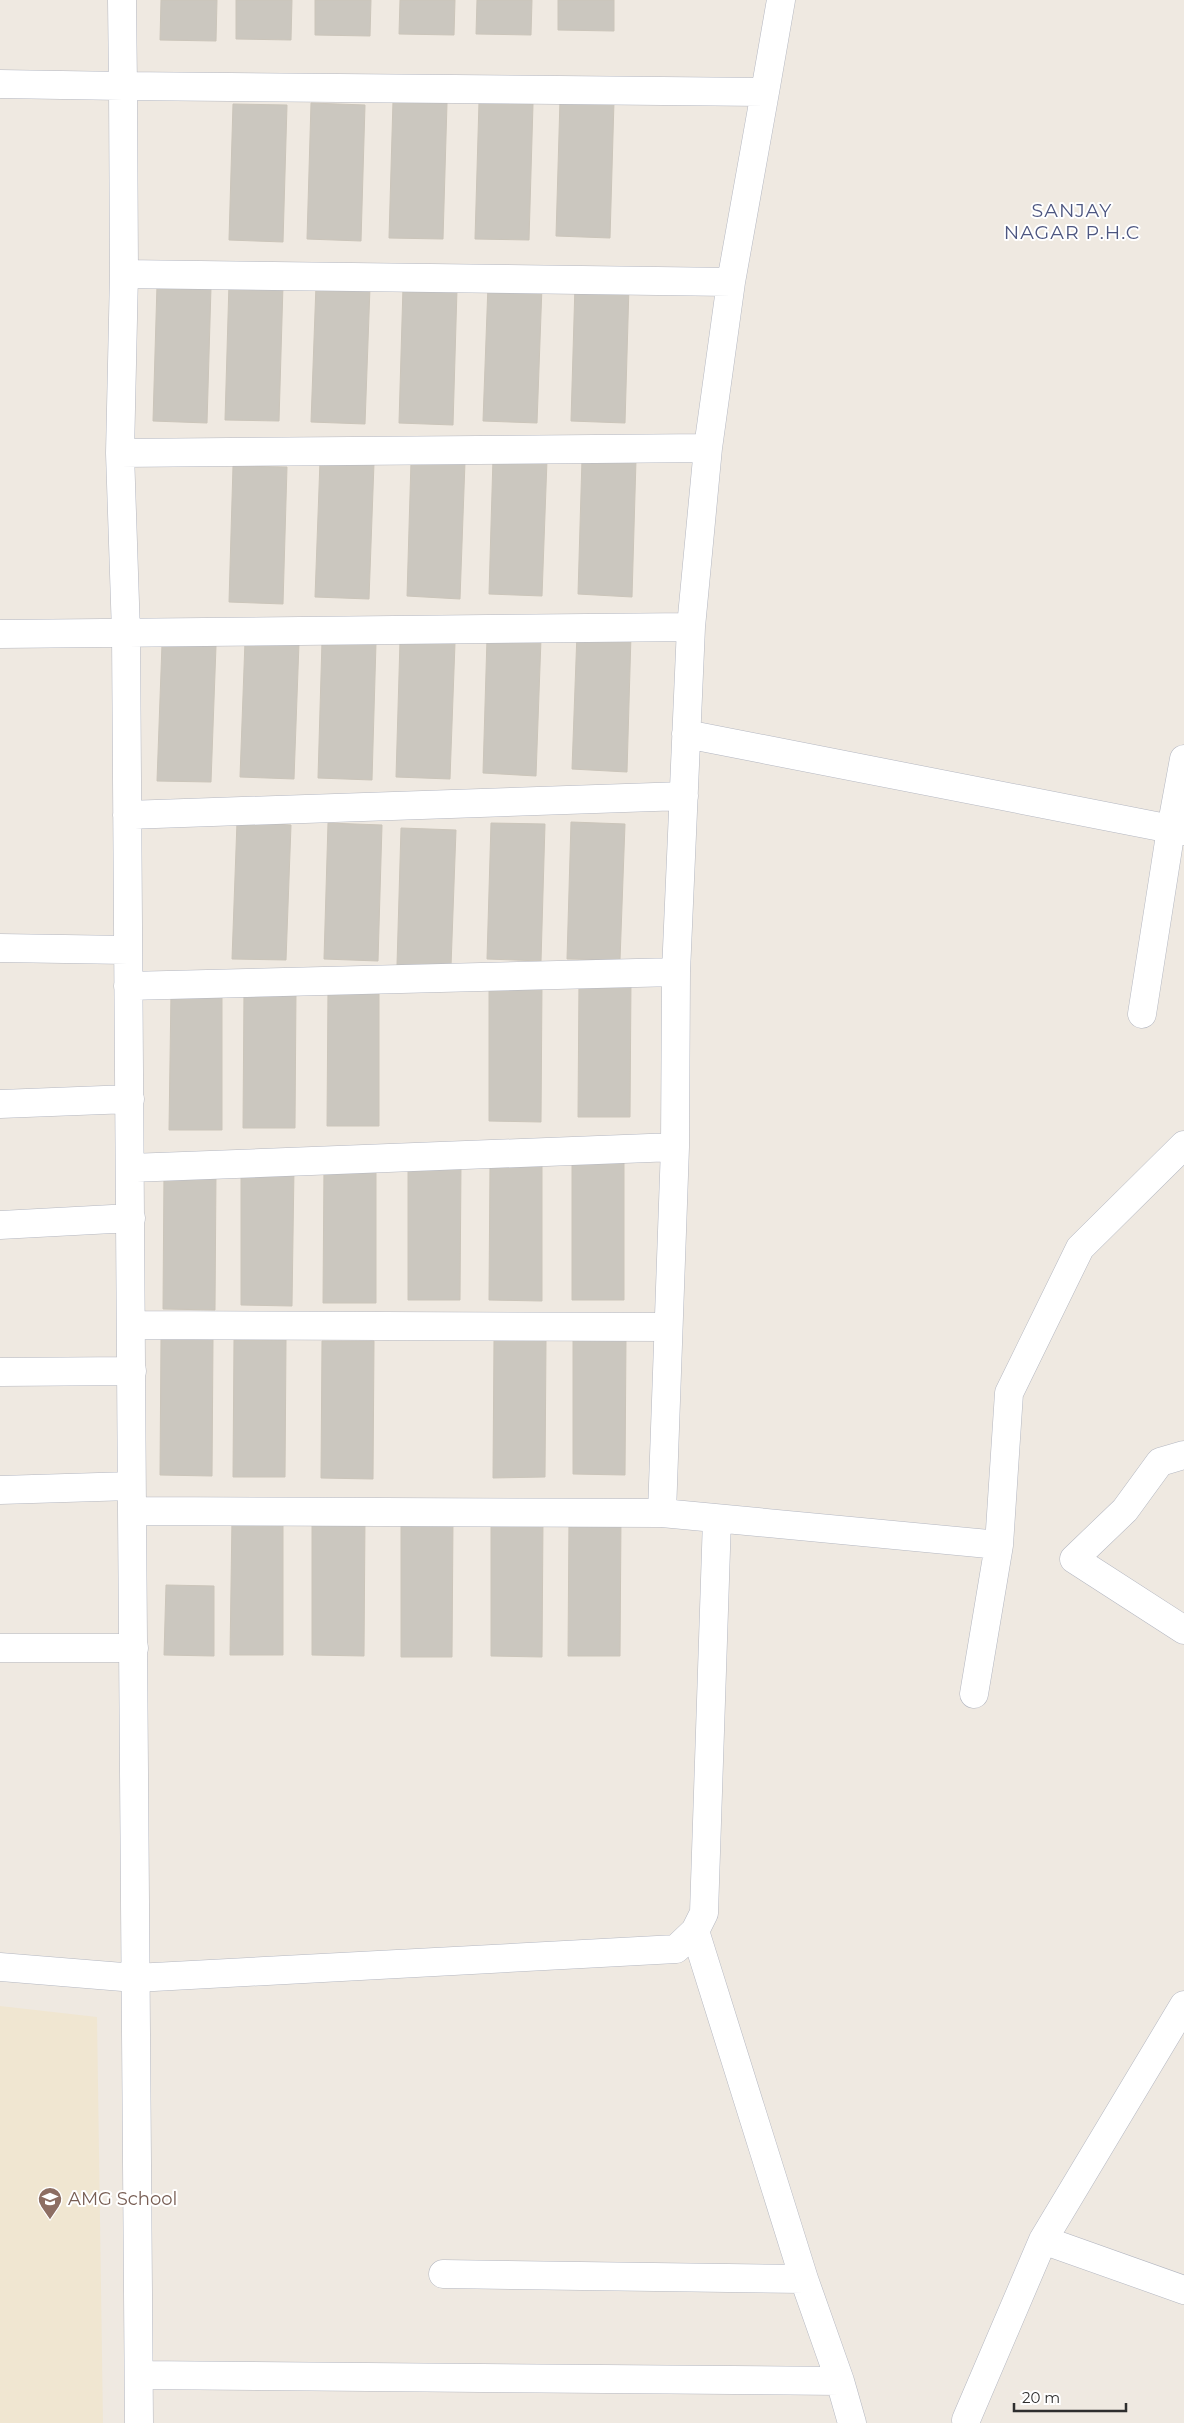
<svg xmlns="http://www.w3.org/2000/svg" width="1184" height="2423" font-family="Montserrat,sans-serif">
<style>
.education{fill:#f0e6d1}
.building{fill:#cbc7bf;stroke:#cbc5ba}
.lines{fill:none;stroke-linecap:round;stroke-linejoin:round}
.minor-casing{stroke:#b4b7c1;stroke-width:29}
.minor{stroke:#fff;stroke-width:28}
.labels{text-anchor:middle;stroke-width:4;stroke-linejoin:round;paint-order:stroke}
.education-label{font-size:18px;fill:#785e54;stroke:#fff;text-anchor:start}
.neighbourhood-label{font-size:19px;letter-spacing:1px;fill:#4d5680;stroke:#fff}
</style>
<rect width="100%" height="100%" fill="#efe9e1"/>
<path class="education" d="M0,2006l97,11 6,406h-103z"/>
<path class="building" d="M161,0h56l-1,41 -56,-1z
M236,0h56l-1,40 -55,-1z
M315,0h56l-1,36 -55,-1z
M400,0h55l-1,35 -55,-1z
M477,0h55l-1,35 -55,-1z
M558,0h56v31l-56,-1z
M560,100l54,1 -4,137 -54,-2z
M393,101l54,2 -4,136 -54,-1z
M479,102l54,2 -4,136 -54,-1z
M311,103l54,2 -4,136 -54,-2z
M233,104l54,1 -4,137 -54,-2z
M229,283l54,2 -4,136 -54,-1z
M157,285l54,2 -4,136 -54,-2z
M316,285l54,2 -5,137 -54,-2z
M488,285l54,1 -5,137 -54,-2z
M575,285l54,1 -4,137 -54,-2z
M403,287l54,2 -4,136 -54,-2z
M493,458l54,2 -5,136 -53,-2z
M582,459l54,1 -4,137 -54,-3z
M320,461l54,2 -5,136 -54,-2z
M411,461l54,1 -5,137 -53,-3z
M233,466l54,1 -4,137 -54,-2z
M577,633l54,2 -4,137 -55,-3z
M487,638l54,1 -5,137 -53,-3z
M245,641l54,2 -5,136 -54,-2z
M322,641l54,2 -4,137 -54,-2z
M400,641l55,2 -5,136 -54,-2z
M162,644l54,2 -5,136 -54,-1z
M237,822l54,3 -5,135 -54,-1z
M571,822l54,2 -5,136 -53,-1z
M328,823l54,2 -4,136 -54,-2z
M491,823l54,1 -4,137 -54,-2z
M401,828l55,2 -5,136 -54,-1z
M579,979l52,1 -1,137h-52z
M489,984h53l-1,138 -52,-1z
M328,988h51v138h-52z
M244,990l52,1 -1,137h-52z
M171,992l51,1v137h-53z
M408,1162l53,1 -1,137h-52z
M572,1162l52,1v137h-52z
M490,1163h52v138l-53,-1z
M324,1165l52,1v137h-53z
M241,1168h53l-2,138 -51,-1z
M164,1172h52l-1,138 -52,-1z
M573,1337h53l-1,138 -52,-1z
M161,1338h52l-1,138 -52,-1z
M234,1340h52l-1,137h-52z
M494,1340h52l-1,137 -52,1z
M322,1341h52l-1,138 -52,-1z
M232,1518h51v137h-53z
M312,1518h53l-1,138 -52,-1z
M569,1518h52l-1,138h-52z
M491,1519h52l-1,138 -51,-1z
M401,1520h52l-1,137h-51z
M166,1585l48,1v70l-50,-1z"/>
<g class="lines">
<g class="minor-casing">
<path id="minor" d="M0,84l123,2 -1,-86
M124,274l607,8
M120,453l588,-5
M0,634l691,-7
M686,734l485,95 -29,185
M1184,759l-13,70 13,2
M127,815l557,-19
M0,948l128,2
M128,986l548,-14
M0,1104l130,-5
M130,1168l545,-21
M0,1225l131,-7
M132,1325l536,2
M0,1372l132,-1
M1184,1455l-24,7 -35,48 -51,49 110,71
M0,1490l131,-4
M132,1511l-6,-878 -6,-180 4,-179 -1,-188 642,6 16,-92
M662,1513l13,-366 1,-175 15,-345 17,-179 23,-166 34,-190
M0,1648h134
M974,1694l25,-149 10,-152 71,-145 104,-103
M695,1931l109,348 36,102
M0,1967l135,11 541,-29 19,-18 9,-18 13,-394
M1043,2240l141,50
M443,2274l361,5
M139,2375l701,6 12,42
M966,2420l77,-180 141,-235
M139,2423l-7,-912 530,2 337,32"/>
</g>
<use href="#minor" class="minor"/>
</g>
<defs>
<g id="school-pin" transform="scale(1.25)"><path d="M0 17L-7.5 6A9.5 9.5 0 1 1 7.5 6Z" fill="#8d6e63" stroke="#fff"/><path d="M0-5L7-2L0 1L-7-2ZM-4 1L0 2.5L4 1V4Q0 6-4 4Z" fill="#fff"/></g>
</defs>
<g fill-rule="evenodd">
<use href="#school-pin" x="50" y="2199"/>
</g>
<g class="labels">
<g class="education-label">
<text x="68" y="2205">AMG School</text>
</g>
<g class="neighbourhood-label">
<text x="1072" y="217">SANJAY<tspan x="1072" dy="22">NAGAR P.H.C</tspan></text>
</g>
</g>
<path d="M1014 2403v8h112v-8" fill="none" stroke="#2e2e2e" stroke-width="2.5"/>
<text x="1022" y="2403" font-size="15" fill="#2e2e2e" stroke="#ffffff" stroke-width="4" paint-order="stroke">20 m</text>
</svg>
